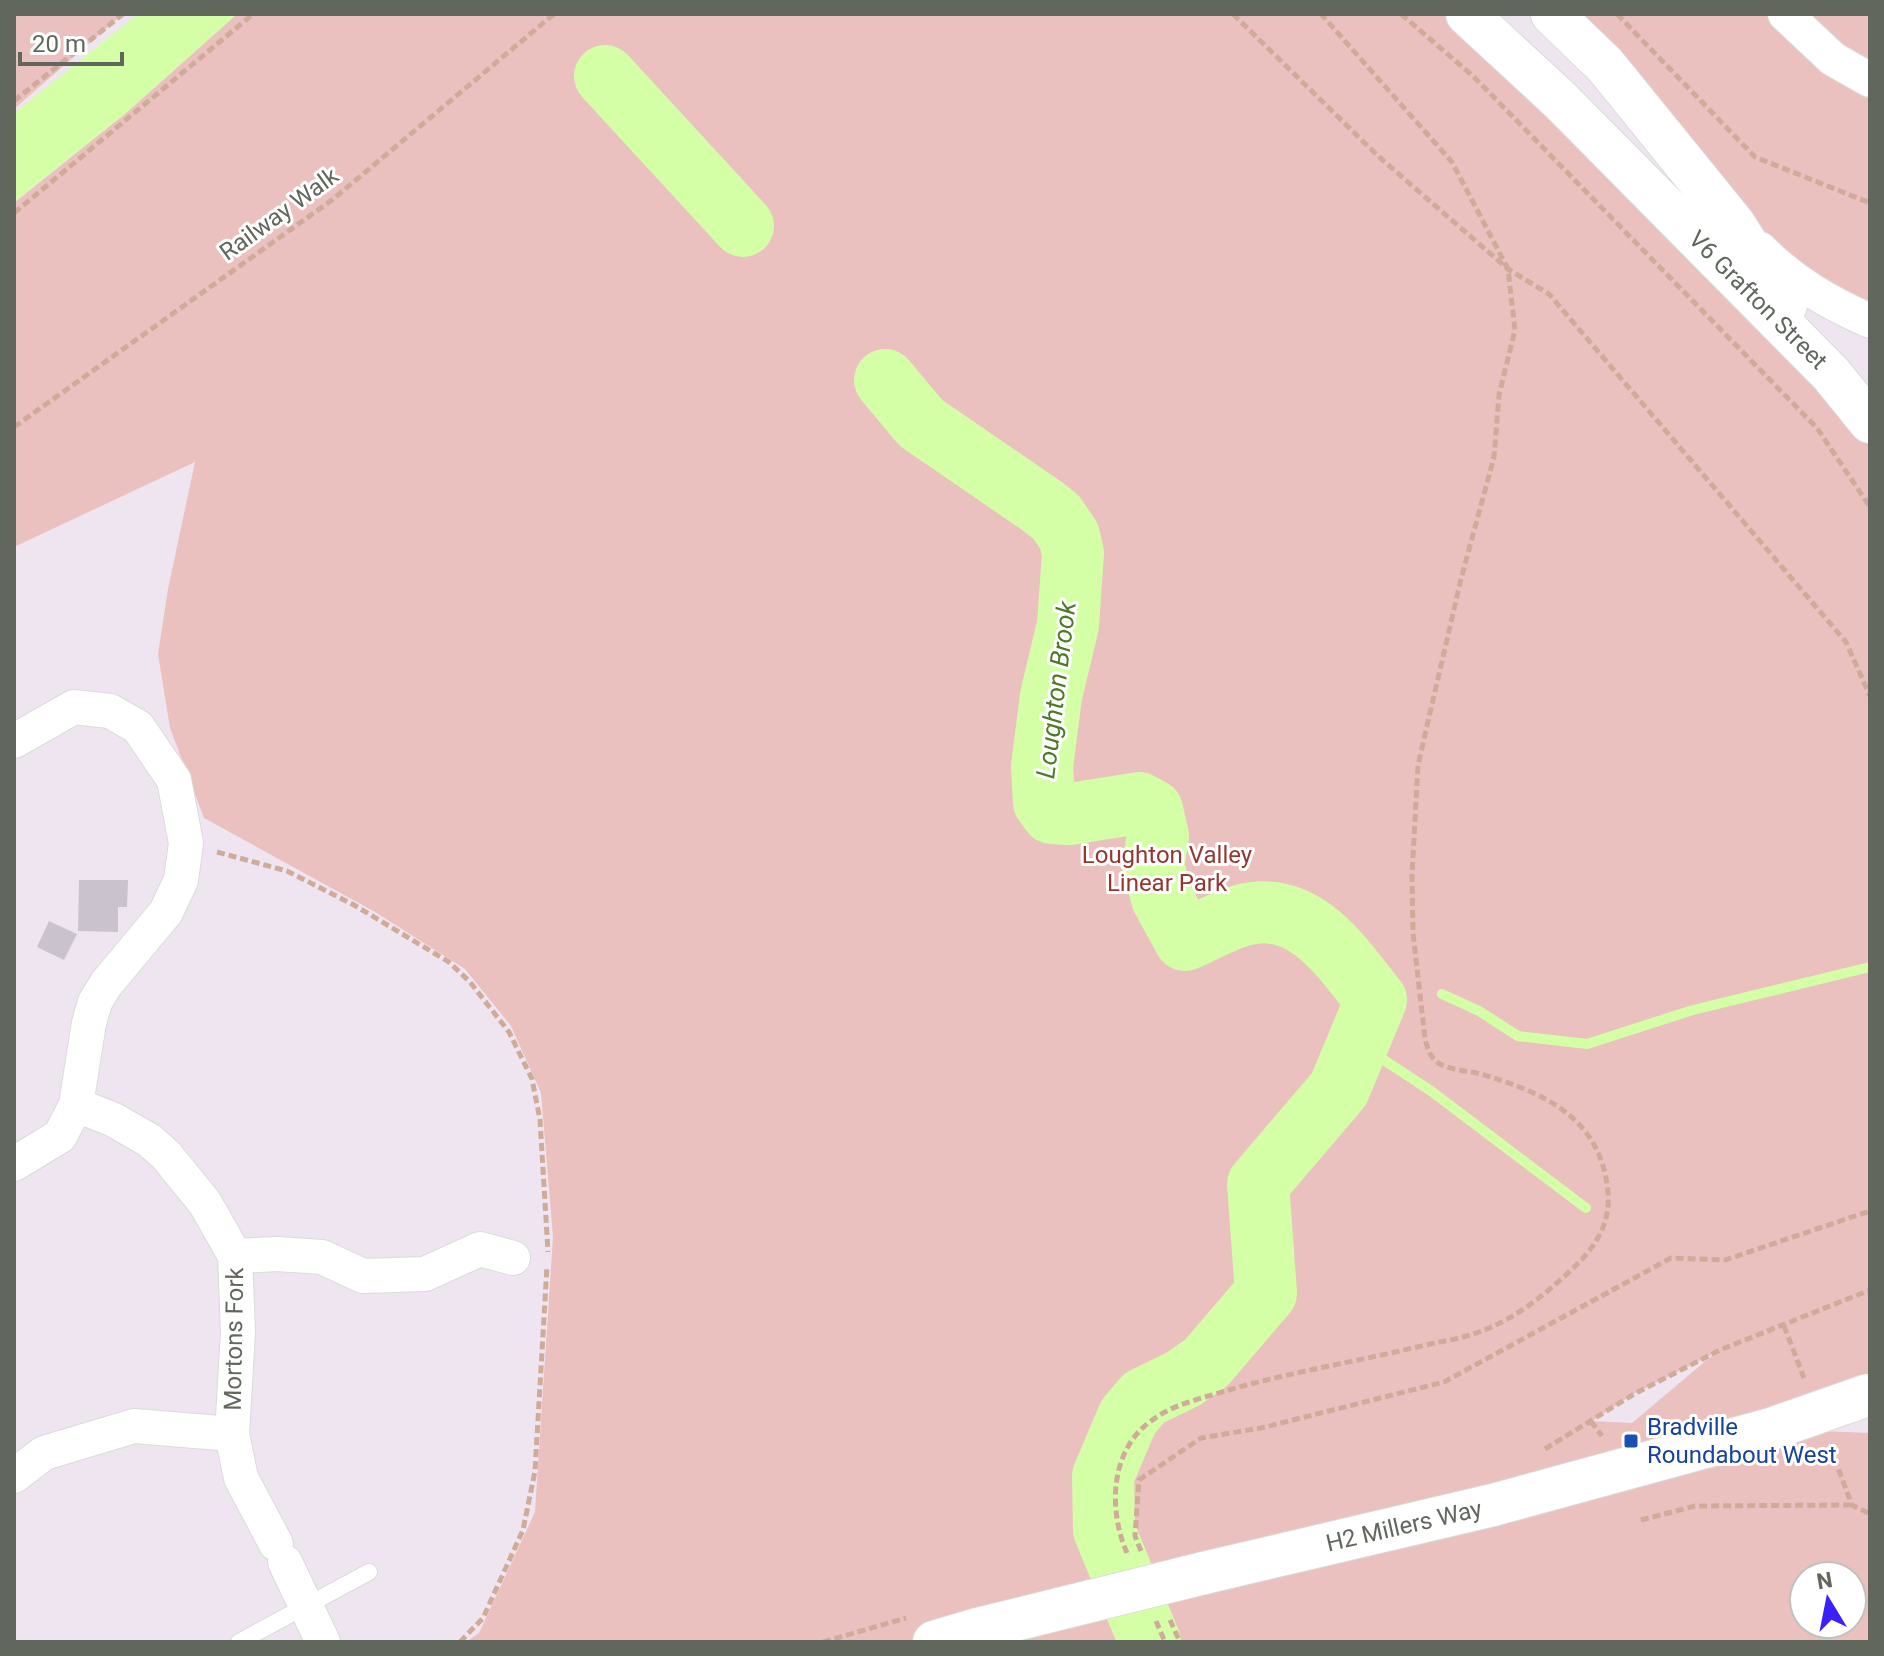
<svg xmlns="http://www.w3.org/2000/svg" width="1884" height="1656" font-family="Roboto,sans-serif">
<style>
.green{fill:#ebc1bf;fill-rule:evenodd}
.water{fill:#d4ffa7}
.lines{fill:none;stroke-linecap:round;stroke-linejoin:round}
.stream{stroke:#d4ffa7;stroke-width:10}
.river{stroke:#d4ffa7;stroke-width:62}
.building{fill:#cac2cc}
.service-casing{stroke:#d8ddd6;stroke-width:18}
.minor-casing{stroke:#d8ddd6;stroke-width:36}
.tertiary-casing{stroke:#d8ddd6;stroke-width:44}
.path{stroke:#cfab99;stroke-width:5;stroke-dasharray:8 4;stroke-linecap:butt}
.service{stroke:#fff;stroke-width:16}
.minor{stroke:#fff;stroke-width:34}
.tertiary{stroke:#fff;stroke-width:42}
.tertiary-bridge-casing{stroke:#d8ddd6;stroke-width:44;stroke-linecap:butt}
.tertiary-bridge{stroke:#fff;stroke-width:42}
.transit-dot{fill:#1a4fb4;stroke:#fff;stroke-width:3}
.labels{text-anchor:middle;stroke-width:6;stroke-linejoin:round;paint-order:stroke}
.street-label{font-size:24px;fill:#61675d;stroke:#fff}
.park-label{font-size:24px;fill:#94382f;stroke:#fff}
.transit-label{font-size:24px;fill:#164399;stroke:#fff;text-anchor:start}
.water-label{font-size:26px;font-style:italic;fill:#4c7a28;stroke:#fff}
</style>
<rect width="100%" height="100%" fill="#efe5f1"/>
<path class="green" d="M14,14h109l-109,95z
M237,14h1230l403,407v973l-96,35 96,4v209h-1404l13,-9 56,-121 18,-275 -12,-144 -30,-67 -46,-57 -90,-57 -171,-94 -34,-90 -12,-74 10,-65 27,-127 -181,85v-344l112,-90zM1715,1353l-83,70 -40,-2 42,-27zM1804,1576h48v48h-48z
M1552,14h318v307l-41,-18z"/>
<path class="water" d="M138,14h99l-111,99 -112,89v-89z"/>
<g class="lines">
<path class="stream" d="M1442,994l37,17 39,25 69,8 106,-34 177,-43
M1358,1043l73,48 155,117"/>
<path class="river" d="M605,76l138,150
M885,380l36,43 121,83 14,11 13,19 4,17 -5,72 -17,71 -9,71 2,35 8,11 18,1 69,-11 13,7 6,26 -5,30 9,32 23,42c19,-8 39,-20 58,-25 63,-16 99,43 133,85l-37,89 -81,95 8,109 -60,70 -23,16 -39,19 -16,19 -25,59 1,54 46,112"/>
</g>
<path class="building" d="M79,880h49l-1,27h-9v25l-40,-1z
M49,921l28,13 -13,26 -27,-13z"/>
<g class="lines">
<g class="service-casing">
<path id="service" d="M239,1642l130,-70"/>
</g>
<g class="minor-casing">
<path id="minor" d="M1785,14l48,45 37,21
M1760,249c33,33 67,53 110,72
M14,741l60,-34 36,4 28,16 36,53 12,63 -5,37 -15,32 -60,72 -11,18 -6,21 -13,82 -16,31 -46,28
M76,1105l36,14 37,21 17,15 39,48 30,53 3,76 -6,102 9,44 35,66
M235,1256l43,-2 44,3 41,19 62,-2 55,-25 33,9
M14,1476l30,-23 90,-27 98,8
M285,1562l38,80"/>
</g>
<g class="tertiary-casing">
<path id="tertiary" d="M1467,14l94,87 270,273 39,48
M1552,14l53,51 129,159 52,81
M1204,1573l289,-68 278,-76
M934,1642l44,-13"/>
</g>
<path class="path" d="M1233,14l145,142 130,113 41,25 297,348 24,54
M1401,14l72,62 344,352 53,79
M1617,14l138,143 115,46
M14,101l109,-87
M14,213l239,-199
M14,427l318,-227 222,-186
M217,852l70,19 67,34 95,57 21,20 39,50 23,47 8,41 8,132
M1784,1326l20,52
M1591,1421l11,15
M1830,1447l22,58 18,9
M1545,1449l89,-55 86,-44 150,-60
M1641,1520l54,-14 157,-1
M1141,1551l-6,-15 4,-56 62,-42 60,-10 183,-46 227,-124 54,2 145,-49
M1127,1553c-19,-43 -17,-103 24,-132 22,-17 52,-23 78,-31 62,-18 125,-28 188,-43 20,-5 40,-7 59,-14 36,-12 68,-37 95,-63 23,-21 40,-45 37,-78 -7,-74 -63,-99 -127,-118 -13,-3 -30,-4 -41,-10 -10,-6 -12,-14 -15,-25l-12,-106 -1,-58 6,-110 43,-186 33,-122 5,-62 16,-65 -7,-61 -56,-107 -131,-148
M1170,1620l10,22
M1156,1621l9,21
M460,1642l23,-24 40,-88 12,-59 12,-205
M823,1642l83,-24"/>
<use href="#service" class="service"/>
<use href="#minor" class="minor"/>
<use href="#tertiary" class="tertiary"/>
<g class="tertiary-bridge-casing">
<path id="tertiary-bridge" d="M1771,1429l97,-34
M978,1629l226,-56"/>
</g>
<use href="#tertiary-bridge" class="tertiary-bridge"/>
</g>
<rect class="transit-dot" x="1623" y="1433" width="16" height="16" rx="4"/>
<g class="labels">
<g class="street-label">
<text transform="translate(279 214) rotate(-36)" y="8">Railway Walk</text>
<text transform="translate(1758 300) rotate(45)" y="8">V6 Grafton Street</text>
<text transform="translate(234 1339) rotate(-89)" y="8">Mortons Fork</text>
<text transform="translate(1404 1526) rotate(-13)" y="8">H2 Millers Way</text>
</g>
<g class="park-label">
<text x="1167" y="863">Loughton Valley<tspan x="1167" dy="28">Linear Park</tspan></text>
</g>
<g class="transit-label">
<text x="1647" y="1435">Bradville<tspan x="1647" dy="28">Roundabout West</tspan></text>
</g>
<g class="water-label">
<text transform="translate(1056 690) rotate(-83)" y="9">Loughton Brook</text>
</g>
</g>
<rect width="1884" height="1656" fill="none" stroke="#61675d" stroke-width="32"/>
<g transform="translate(1828 1600) rotate(350)"><circle r="38" fill="#ffffff" stroke="#c0c2be" stroke-width="2"/>
<path d="M0-6L14 30L0 20L-14 30Z" fill="#3c20fc"/>
<text y="-12" font-size="22" font-weight="bold" text-anchor="middle" fill="#61675d">N</text>
</g>
<path d="M20 52v12h102v-12" fill="none" stroke="#61675d" stroke-width="4"/>
<text x="32" y="52" font-size="24" fill="#61675d" stroke="#ffffff" stroke-width="6" paint-order="stroke">20 m</text>
</svg>
